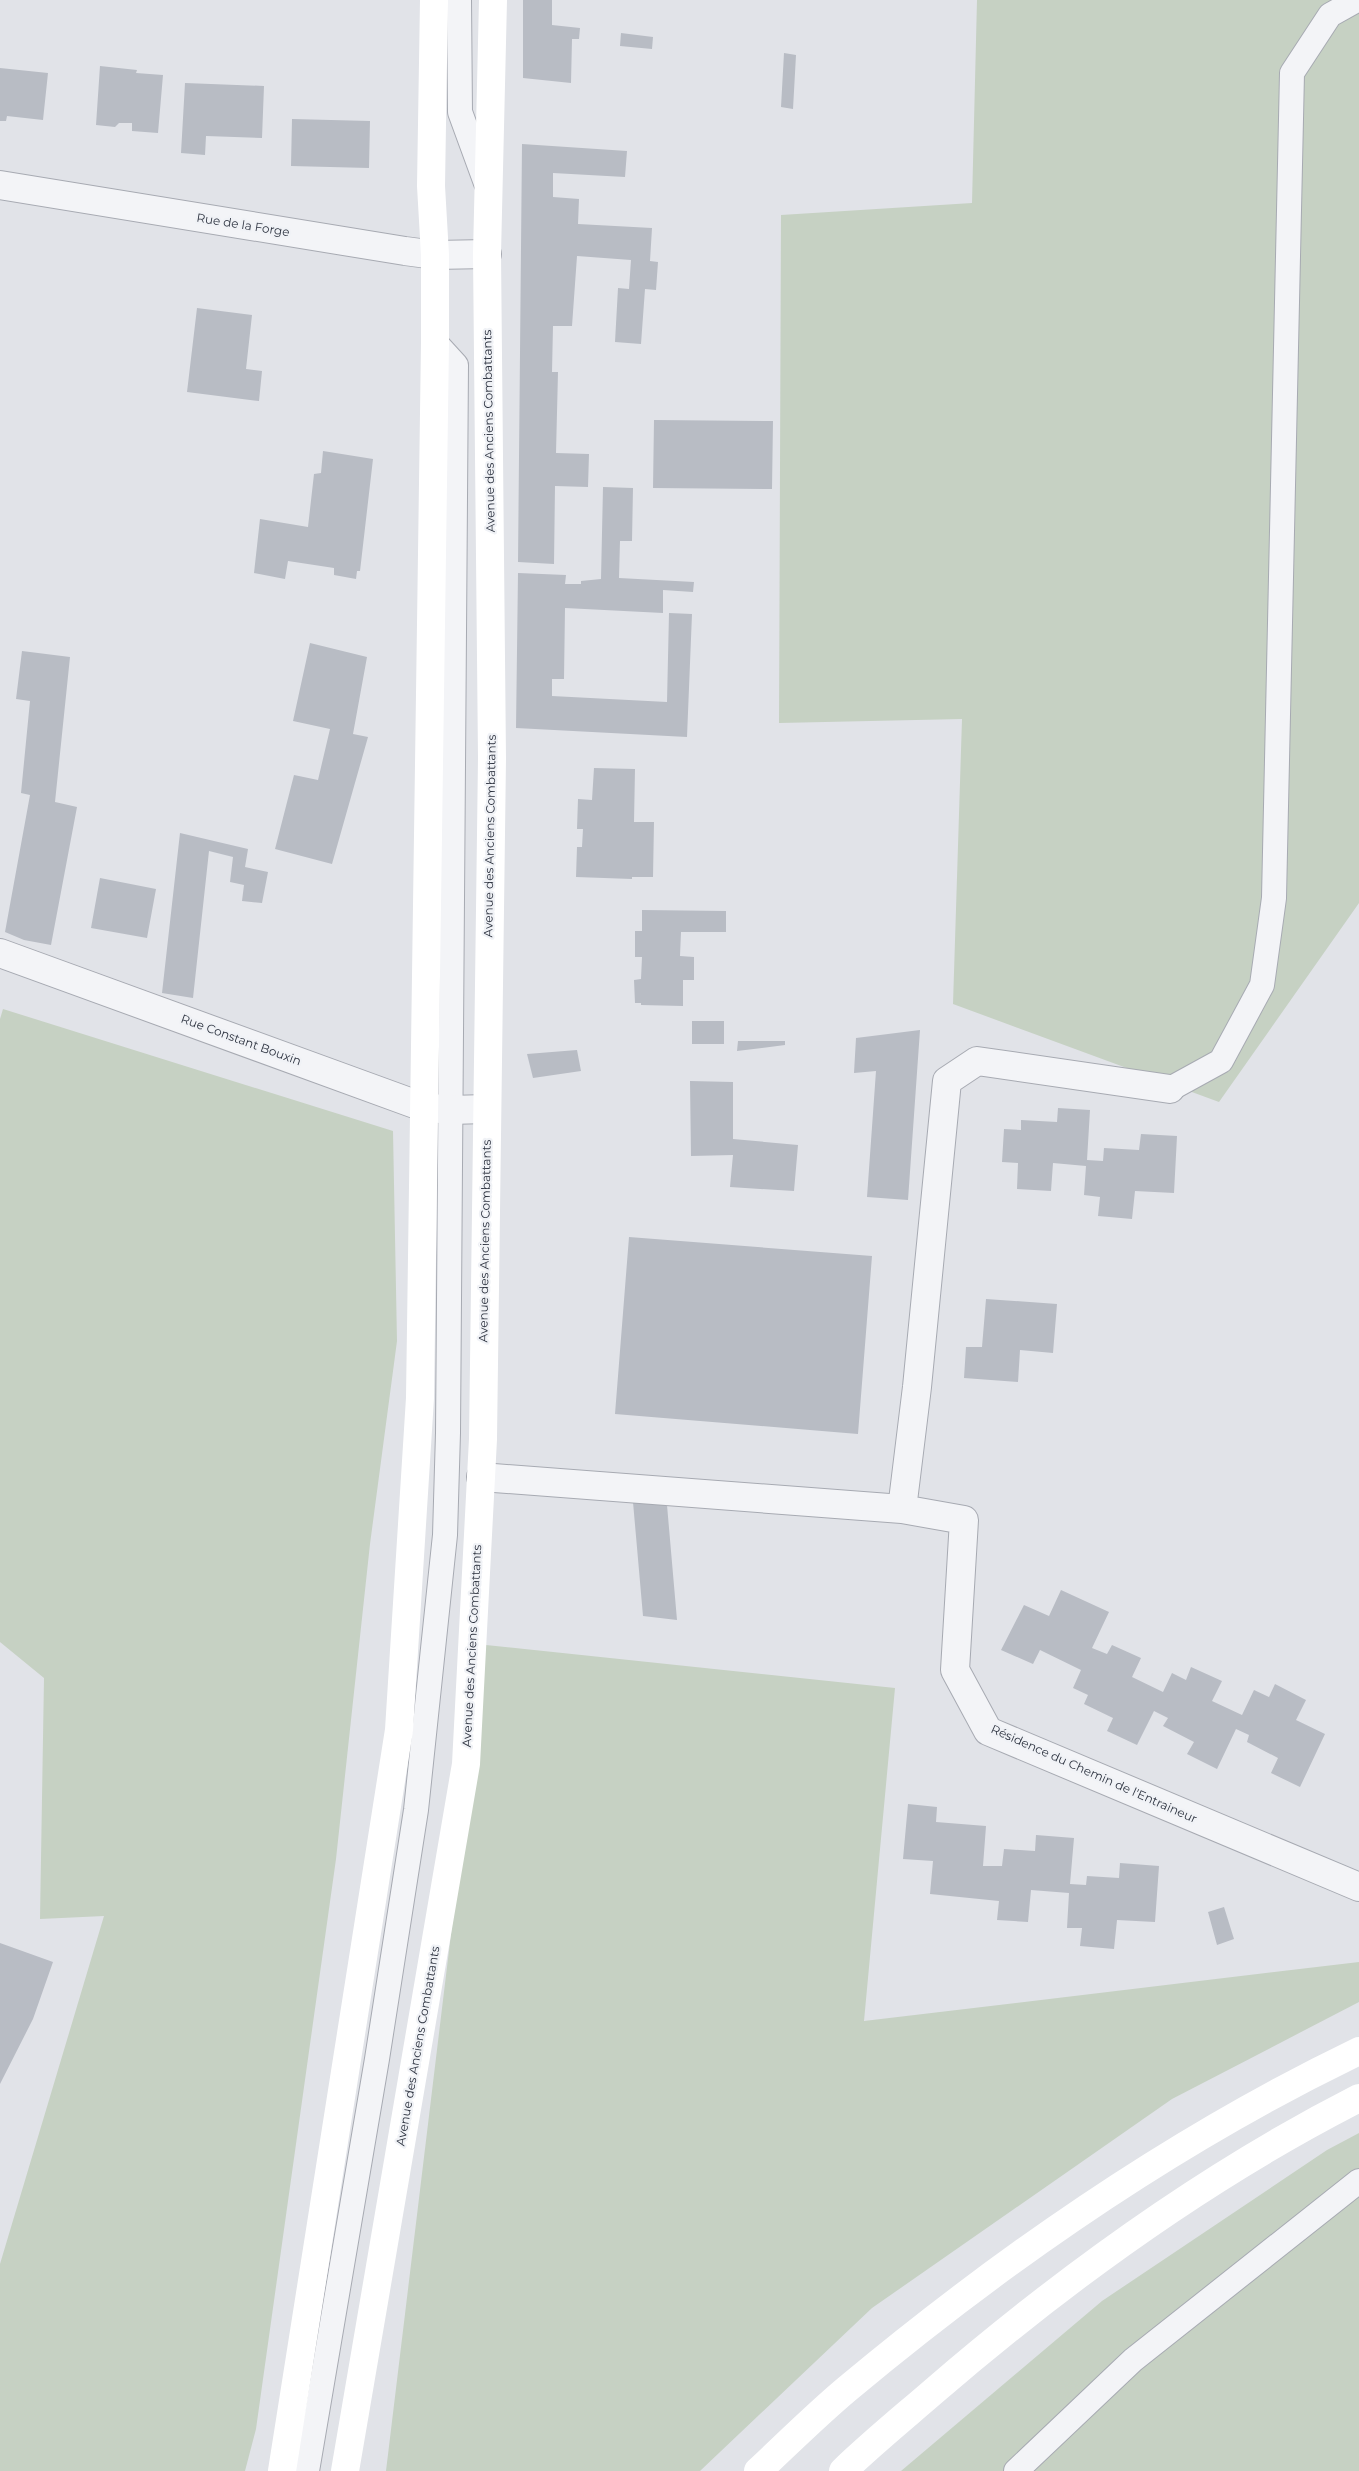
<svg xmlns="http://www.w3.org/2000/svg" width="1359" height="2471" font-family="Montserrat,sans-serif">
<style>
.green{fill:#c6d1c3}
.building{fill:#b8bcc4}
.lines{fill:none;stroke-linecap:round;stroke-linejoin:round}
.lane-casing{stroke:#a7aab2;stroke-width:26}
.street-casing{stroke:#a7aab2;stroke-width:30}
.lane{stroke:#f3f4f7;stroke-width:24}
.street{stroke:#f3f4f7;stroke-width:28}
.secondary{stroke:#fff;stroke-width:28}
.labels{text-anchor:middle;stroke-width:4.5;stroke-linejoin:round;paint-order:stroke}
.street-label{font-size:12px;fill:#2b313e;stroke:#f0f2f6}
</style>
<rect width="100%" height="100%" fill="#e1e3e8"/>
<path class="green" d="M977,0h382v903l-140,199 -266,-98 9,-285 -183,4 2,-508 191,-12z
M3,1009l390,122 4,210 -27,203 -34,315 -80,570 -11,42h-245v-207l104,-348 -64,3 4,-241 -44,-36v-623z
M486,1645l409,43 -31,333 495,-59v40l-187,97 -300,209 -172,163h-314z
M1359,2133v338h-458l201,-170 225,-151z"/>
<path class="building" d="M523,0h29v25l28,3 -1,11h-7l-1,44 -48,-5z
M621,33l32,4 -1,12 -32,-3z
M784,53l12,2 -3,54 -12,-2z
M100,66l37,4 -1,3 27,2 -5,58 -26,-2v-8h-13l-4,4 -19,-2z
M0,68l48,5 -5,47 -36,-4 -1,5h-6z
M185,83l79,3 -2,52 -56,-2 -1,19 -24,-2z
M292,119l78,2 -1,47 -78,-2z
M522,144l105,7 -2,26 -72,-4v24l26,2 -1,25 74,4 -2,33 8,1 -2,28 -11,-1 -4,55 -26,-2 3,-54 11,1 2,-29 -54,-4 -5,70h-19l-1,46h6l-2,81 33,1 -1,33 -33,-1 -1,78 -36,-2z
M197,308l55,7 -6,54 16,2 -3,30 -72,-9z
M654,420l119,1 -1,68 -119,-1z
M323,451l50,8 -13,112h-3l-1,8 -22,-4v-7l-46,-7 -3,18 -31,-6 6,-54 48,8 6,-53 7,-1z
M603,487l30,1 -1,53h-12l-1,37 75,4 -1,10 -30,-2v23l-98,-5 -1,71h-12v17l115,6 2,-89 23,1 -5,123 -171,-9 2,-155 48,2 -1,9h16v-3l20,-2z
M310,643l57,14 -14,77 15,3 -36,127 -57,-15 19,-74 24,5 12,-51 -37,-8z
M22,651l48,6 -15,145 22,5 -26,138 -27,-5 -19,-8 25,-137 -9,-2 9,-92 -14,-2z
M594,768l41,1 -1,53h20l-1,55h-21v2l-56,-2 1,-30h5l1,-18h-6l1,-30 14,1z
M180,833l68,16 -3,18 23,5 -6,31 -20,-2 2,-16 -14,-3 3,-25 -24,-6 -16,147 -31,-5z
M100,878l56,11 -9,49 -56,-10z
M642,910l84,1v21h-45l-1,24 14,1v23h-11v26l-42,-1v-2h-6l-1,-23 7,-1 1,-22h-7v-26h7z
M692,1021h32v23h-32z
M920,1030l-12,170 -41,-3 9,-126 -22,2 2,-35z
M738,1041h47v4l-48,6z
M577,1050l4,21 -48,7 -6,-24z
M690,1081l43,1v57l65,6 -4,46 -64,-4 3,-32 -42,1z
M1058,1108l32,2 -3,50 16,1 1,-13 35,2 2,-16 36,2 -3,57 -39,-2 -3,28 -34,-3 2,-19 -16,-2 2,-29 -33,-3 -2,28 -34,-2 1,-26 -16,-1 2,-33 17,1v-10l36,2z
M629,1237l243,19 -14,178 -243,-20z
M986,1299l71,5 -4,49 -33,-3 -2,32 -54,-4 2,-31h16z
M633,1502l34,3 10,115 -34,-4z
M1061,1590l48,22 -17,36 15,6 5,-9 29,13 -9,19 31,15 9,-19 14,7 5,-13 31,14 -10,20 30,14 12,-25 15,7 6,-13 31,16 -10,20 29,14 -25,53 -29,-14 7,-15 -31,-16 2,-7 -13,-6 -19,40 -30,-15 7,-12 -31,-16 5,-8 -14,-7 -17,34 -30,-14 6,-13 -29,-14 4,-9 -15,-7 8,-18 -41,-20 -7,14 -32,-14 23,-45 25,11z
M908,1804l29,3 -1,15 50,4 -3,40h19l2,-17 31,2 1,-16 38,3 -4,46 16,1 1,-9 32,2 1,-15 39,3 -4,56 -38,-2 -3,29 -34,-3 2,-18h-15l2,-35 -38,-3 -3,32 -31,-2 2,-19 -69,-7 3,-33 -30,-2z
M1224,1907l10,32 -17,6 -9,-33z
M0,1943l53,19 -20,57 -33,65z"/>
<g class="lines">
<g class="lane-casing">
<path id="lane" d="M459,0l1,112 26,71
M1170,1089l51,-28 41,-76 12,-87 18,-825 38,-58 27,-15
M307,2471l70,-412 39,-249 29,-275 3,-102 8,-1068 -21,-23
M1016,2471l117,-111 226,-179"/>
</g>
<g class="street-casing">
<path id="street" d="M0,185l405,66 30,4 52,-1
M0,953l423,154 27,3 36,-1
M481,1477l421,32 62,11 -9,150 33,61 371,156
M902,1509l15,-122 30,-306 30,-20 193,28"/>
</g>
<use href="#lane" class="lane"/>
<use href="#street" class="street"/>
<path class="secondary" d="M282,2471l117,-741 21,-332 15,-1056v-87l-4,-69 3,-186
M345,2471l121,-707 17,-325 9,-681 -5,-504 6,-254
M758,2471c29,-27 58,-56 89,-82 157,-131 327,-249 512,-338
M843,2471c29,-28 61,-54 91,-80 130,-112 272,-215 425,-293"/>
</g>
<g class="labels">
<g class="street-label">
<text transform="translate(243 225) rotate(9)" y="4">Rue de la Forge</text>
<text transform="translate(489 431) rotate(-91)" y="4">Avenue des Anciens Combattants</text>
<text transform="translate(490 836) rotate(-89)" y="4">Avenue des Anciens Combattants</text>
<text transform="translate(241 1040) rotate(20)" y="4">Rue Constant Bouxin</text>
<text transform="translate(485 1241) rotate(-89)" y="4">Avenue des Anciens Combattants</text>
<text transform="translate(472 1646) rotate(-87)" y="4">Avenue des Anciens Combattants</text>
<text transform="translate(1094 1774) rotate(24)" y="4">Résidence du Chemin de l'Entraineur</text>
<text transform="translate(418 2046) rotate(-80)" y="4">Avenue des Anciens Combattants</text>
</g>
</g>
</svg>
